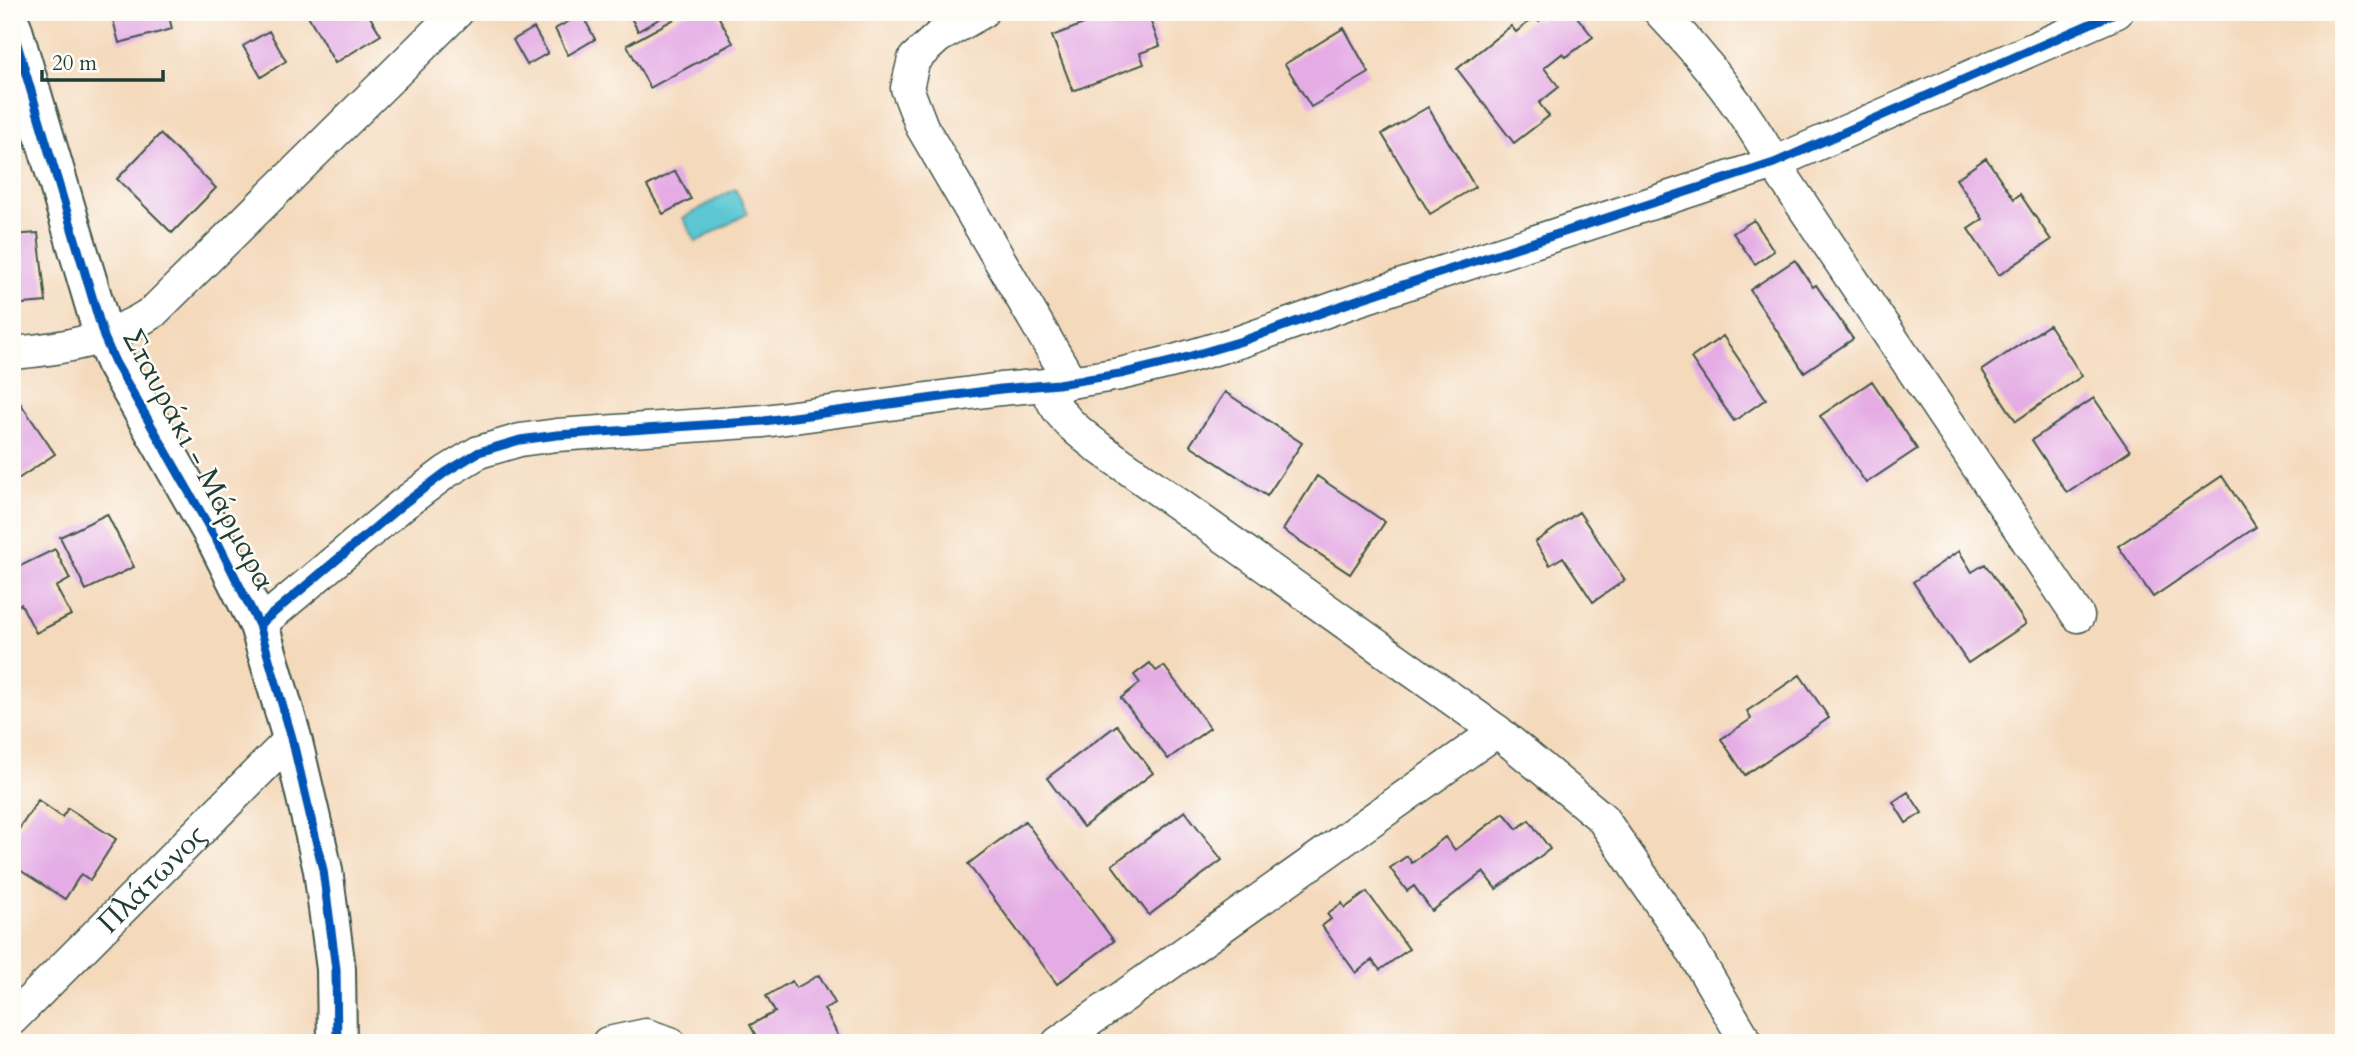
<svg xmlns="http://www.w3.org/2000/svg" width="2356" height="1055" font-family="Cardo,serif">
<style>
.water{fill:#5bc7d3;stroke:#3d8284;stroke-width:2}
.building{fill:#e4abe5}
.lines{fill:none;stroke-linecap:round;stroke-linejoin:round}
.street-casing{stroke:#3f5448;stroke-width:35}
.secondary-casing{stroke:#3f5448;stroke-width:42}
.street{stroke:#fff;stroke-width:32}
.secondary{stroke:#fff;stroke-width:38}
.cycleway-casing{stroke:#fdfcf7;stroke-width:13}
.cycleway{stroke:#0057b8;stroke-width:9}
.labels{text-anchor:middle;stroke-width:5;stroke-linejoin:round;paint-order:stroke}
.street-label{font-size:30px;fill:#1f3d34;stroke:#fdfcf7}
</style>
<rect width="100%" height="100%" fill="#fdfcf7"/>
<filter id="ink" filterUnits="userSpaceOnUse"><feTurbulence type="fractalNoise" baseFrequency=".0143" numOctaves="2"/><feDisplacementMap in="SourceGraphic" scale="14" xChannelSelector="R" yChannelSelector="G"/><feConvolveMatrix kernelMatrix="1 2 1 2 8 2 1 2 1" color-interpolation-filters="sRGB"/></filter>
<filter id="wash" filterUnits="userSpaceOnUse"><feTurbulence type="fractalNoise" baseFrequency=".00686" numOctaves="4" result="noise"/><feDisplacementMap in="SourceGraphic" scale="28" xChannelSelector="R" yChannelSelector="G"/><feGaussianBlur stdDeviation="1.57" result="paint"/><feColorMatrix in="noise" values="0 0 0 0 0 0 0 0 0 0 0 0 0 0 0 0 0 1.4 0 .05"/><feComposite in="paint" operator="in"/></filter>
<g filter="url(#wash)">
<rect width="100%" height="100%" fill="#f4d9bb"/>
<path class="water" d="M735,189l13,24 -52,29 -13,-24z"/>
<g id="blocks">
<path class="building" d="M111,12h57l4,17 -53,14z
M306,12h61l14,23 -46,28z
M628,12h43l-33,19z
M687,12h29l17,31 -83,45 -23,-43z
M1115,12h32l13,34 -20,7 4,11 -71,27 -21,-55z
M1550,12h23l20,25 -27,20 -3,-4 -19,15 15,19 -20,16 10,13 -35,27 -57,-74 54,-43 5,6 19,-15 4,4z
M582,14l13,25 -27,16 -13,-26z
M534,28l14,25 -21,12 -14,-25z
M1344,28l25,45 -58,34 -26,-43z
M269,31l17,30 -25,16 -18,-31z
M1428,107l47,80 -45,27 -48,-80z
M160,134l56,54 -44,45 -55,-54z
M1986,158l28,41 6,-5 31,46 -52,35 -31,-46 15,-10 -27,-40z
M675,171l16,28 -28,15 -16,-28z
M1754,220l20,31 -19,13 -22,-31z
M38,233l8,69 -34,3v-70z
M1795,260l18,27 3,-2 37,54 -49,33 -54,-82z
M2049,325l33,51 -66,45 -34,-51z
M1723,336l43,63 -32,22 -43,-63z
M1872,381l45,68 -51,34 -46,-67z
M12,391l43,63 -40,27 -3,-4z
M1225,392l77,51 -35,53 -77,-51z
M2094,398l36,53 -63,42 -35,-53z
M1317,476l68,46 -35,52 -67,-44z
M2222,476l34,51 -103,70 -35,-51z
M1579,512l46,68 -32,22 -30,-45 -13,8 -15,-23z
M107,514l27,53 -48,23 -26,-53z
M55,549l15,30 -14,8 15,28 -35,18 -15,-29 -9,4v-38z
M1959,551l13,21 13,-8 41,60 -58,39 -55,-81z
M1150,663l6,8 8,-5 46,62 -42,31 -47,-61 19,-15 -6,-8z
M1800,675l29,43 -84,57 -24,-36 30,-20 -4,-8z
M1117,725l36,48 -70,54 -36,-49z
M1908,792l14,21 -16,10 -13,-21z
M38,800l24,17 6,-9 48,31 -26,41 -9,-6 -16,25 -53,-34v-25z
M1185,811l37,49 -73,55 -37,-50z
M1504,813l13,16 12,-9 21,29 -54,40 -13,-17 -51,39 -18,-25 -7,5 -17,-23 17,-12 5,7 33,-26 10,13z
M1025,821l89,120 -57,43 -89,-120z
M1367,892l42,57 -29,21 -8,-10 -16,13 -34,-47 9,-7 -4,-5 15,-11 3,5z
M819,975l16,28 -11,6 17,32 -4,2h-77l-10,-18 25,-13 -9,-16 26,-15 4,7z"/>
</g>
</g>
<g filter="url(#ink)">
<use href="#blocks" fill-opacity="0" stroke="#3f5448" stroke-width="2"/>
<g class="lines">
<g class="street-casing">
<g id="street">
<path d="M982,12l-44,25 -24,22 -7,29 15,39 149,255"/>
<path d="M1660,12c44,46 83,95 114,151l304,453"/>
<path d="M12,353c51,-4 99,-13 141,-41l304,-300"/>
<path d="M1046,385c8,28 30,45 52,62l399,284 105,87 87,127 58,98"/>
<path d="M259,625l143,-120 44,-33 33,-20 41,-12 37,-5 207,-14 237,-32 57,-5 62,-10 54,-13 68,-20 118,-42 414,-136 343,-151"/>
<path id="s1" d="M12,1019l280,-281"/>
<path d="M608,1043l38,-8 24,8"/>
<path d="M1058,1043l439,-312"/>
</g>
</g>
<g class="secondary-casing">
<path id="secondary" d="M12,27l92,310 11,25 102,179 42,84 33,113 31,132 13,99 1,74"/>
</g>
<use href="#street" class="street"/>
<use href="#secondary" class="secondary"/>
<g class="cycleway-casing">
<path id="cycleway" d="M12,27l92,310 11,25 102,179 42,84 33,113 31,132 13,99 1,74
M259,625l143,-120 44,-33 33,-20 41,-12 37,-5 207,-14 237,-32 57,-5 62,-10 54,-13 68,-20 118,-42 414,-136 343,-151"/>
</g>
<use href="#cycleway" class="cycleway"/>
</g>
</g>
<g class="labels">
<g class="street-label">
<text transform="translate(199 459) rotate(62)" y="10">Σταυράκι - Μάρμαρα</text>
<text dy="10" stroke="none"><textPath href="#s1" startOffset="198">Πλάτωνος</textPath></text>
</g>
</g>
<rect width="2356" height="1055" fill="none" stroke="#fdfcf7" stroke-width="42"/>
<path d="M42 70v10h121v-10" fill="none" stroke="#1f3d34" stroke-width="3.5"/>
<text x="52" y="70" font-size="21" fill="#1f3d34" stroke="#fdfcf7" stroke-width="5" paint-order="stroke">20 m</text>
</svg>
